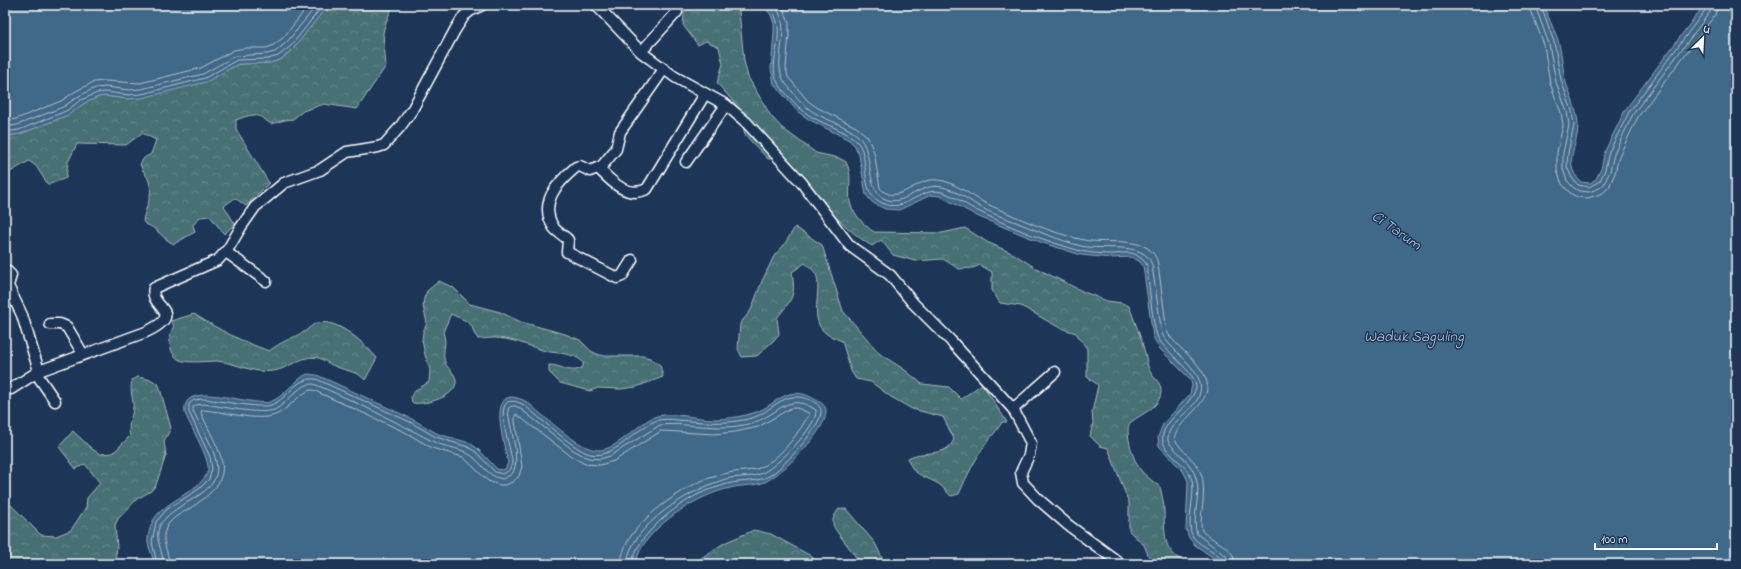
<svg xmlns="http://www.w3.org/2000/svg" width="1741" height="569" font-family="'Indie Flower',sans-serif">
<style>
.forest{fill:url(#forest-crowns);stroke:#a3b8ba}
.water{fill:#406788;stroke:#8ca4b8}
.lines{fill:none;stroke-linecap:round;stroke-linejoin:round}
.shore{stroke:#b3c2cf;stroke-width:1}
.minor-casing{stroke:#fff;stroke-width:13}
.minor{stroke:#1d3557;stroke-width:10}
.labels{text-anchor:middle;stroke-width:3;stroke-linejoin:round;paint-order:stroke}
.water-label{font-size:15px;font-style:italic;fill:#b3c2cf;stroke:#1d3557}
</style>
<defs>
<pattern id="forest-crowns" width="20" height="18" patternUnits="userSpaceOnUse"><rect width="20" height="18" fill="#477074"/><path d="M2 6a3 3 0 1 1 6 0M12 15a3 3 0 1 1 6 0" fill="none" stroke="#638589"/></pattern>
</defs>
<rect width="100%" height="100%" fill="#1d3557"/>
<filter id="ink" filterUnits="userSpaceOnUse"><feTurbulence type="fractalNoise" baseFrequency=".025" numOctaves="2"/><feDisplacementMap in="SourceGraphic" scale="8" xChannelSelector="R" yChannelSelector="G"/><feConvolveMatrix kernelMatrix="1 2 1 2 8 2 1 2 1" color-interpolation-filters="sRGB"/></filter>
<g filter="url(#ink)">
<path class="forest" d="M328,5h65l-8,20 -2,8 3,33 -29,43 -33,-5 -21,7 -10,8 -8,1 -14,4c-15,-11 -17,-11 -35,-4v9l33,54 -23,23 -11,-8 -11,8 11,18 -11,10 -14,-18 -10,1 -7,8 2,7 -21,12c-12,-5 -17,-17 -29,-20l-2,-3c2,-15 11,-24 6,-40 -2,-6 -7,-10 -9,-17l4,-6 7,-4 5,-14 -14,-7 -16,12 -49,-1 -9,18 -2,16 -18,7 -12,-19 -7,-5 -24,14v-39l15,-2 48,-19 15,-11 15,-7 7,-1 23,3 78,-17 32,-18 31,-1 11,-3 13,-11z
M685,5h51l3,6 5,50 4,16 23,39 11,12 34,25 23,5 7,4c7,13 2,26 4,40 2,11 15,24 24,30l68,1 23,-5 22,14 27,12 20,13 50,25 23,9 15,2 7,3c6,16 12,31 16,47 2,7 2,14 6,20 4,7 10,9 10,18 0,17 -21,23 -31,32 -6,6 3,36 8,43 5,9 15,15 22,21 2,8 4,16 4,24 1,25 -2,43 26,53h-38l-8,-19 -15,-14v-28l-21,-55 -8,-2 -10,-10 3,-13 -1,-11 6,-27 -11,-8v-28l-11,-16 -16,-5 -39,-22 -21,-3 -8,-13v-18l-12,-7 -7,3 -14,1 -16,-10 -28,2 -22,-6 -12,-15 -9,6c-34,-20 -60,-57 -87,-87h-17l-23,-24 -7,-28 -21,-24 6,-19 -4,-17 -13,-6 -8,4 -15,-20z
M795,227l27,18 21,66 37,43 25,16 17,14 27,3 12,12 21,-15 25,38h-5c-4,8 -10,13 -15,20 -11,16 -20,33 -28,52l-8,2c-4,-3 -7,-8 -11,-11 -13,-9 -28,-8 -32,-27 16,-9 38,1 46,-19l-11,-22 -31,-8 -21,-12 -20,-15 -15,-3 -5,-8 -9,-30c-5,-2 -11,-4 -15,-7 -20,-13 -4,-43 -11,-60 -2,-4 -8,-8 -11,-11l-13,9c4,25 0,27 -15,46l2,16 -5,6 -17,16 -15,1 -4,-8 2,-25 11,-14 11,-29 12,-25 10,-11z
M439,281l15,7 16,16 30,8 21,10 44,12 15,6 11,11 6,3 7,2h39l7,2 10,7 3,12 -27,10 -15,2 -23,-1 -8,3 -30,-8 -11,-11v-7c13,0 22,10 34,2v-5c-11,-10 -24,-8 -38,-11 -16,-5 -34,-13 -51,-13 -6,0 -11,1 -16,1l-4,-6 -2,-7 -6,-5 -15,-7 -8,18c5,13 -2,20 2,30 2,7 10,10 11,18 2,17 -31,25 -44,23l-1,-7 5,-6 13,-8 1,-12 -5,-15 -3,-15 1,-8 4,-9 -4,-17 1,-8 3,-7z
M194,314c27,17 45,26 75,37 13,-10 22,-12 35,-19 4,-3 9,-8 13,-9 21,-5 48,21 60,35l-12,22c-3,-3 -6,-6 -10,-7 -7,-3 -15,-4 -23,-8 -4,-2 -8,-5 -13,-7 -18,-4 -29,11 -46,13 -20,3 -36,-8 -56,-10 -9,0 -33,3 -39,-2 -10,-7 -10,-24 -4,-33l-3,-5z
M138,377l14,3 7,5 12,43 -7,13 2,14 -10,30 -5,6 -14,8 -19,20 -3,6 2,22 -2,14 -4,3h-106v-60l4,-1 32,32 15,1 15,-6 15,-23 1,-9 13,-15 -15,-19 -9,5 -17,-22 14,-16 19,18 8,5 13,-1 17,-17c-3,-14 2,-16 3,-28 1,-10 -4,-15 -1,-28z
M839,509h7l29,34 10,21h-27l1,-3c-5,-6 -10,-14 -15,-20 -9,-12 -17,-18 -5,-32z
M754,530l17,4 40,22 8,8h-127l32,-21z"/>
<path class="water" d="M5,5h323l-35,44 -13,11 -11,3 -31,1 -32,18 -64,16 -14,1 -23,-3 -7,1 -15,7 -15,11 -48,19 -15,2z
M763,5h782c2,12 9,23 13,35 4,13 4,26 7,39 4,15 12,29 13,45 1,22 -17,38 3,58l9,1 6,-4 5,-10 4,-18 20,-41 79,-105h32v559h-514l-27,-19 -6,-7 -3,-9 2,-48 -5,-10 -24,-25 -1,-9 5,-13 27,-30 2,-9 -2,-6 -30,-30 -7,-12 -10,-71 -4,-5 -8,-4 -20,1 -30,-3 -38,-12 -64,-26 -39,-21 -9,-1 -32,15 -14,-1 -12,-6 -7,-8 -7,-40 -4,-9 -6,-6 -39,-20 -12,-8 -24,-28 -3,-15 3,-36v-9l-3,-9z
M307,374l10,1 20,9 75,35 26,15 32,9 8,6 19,20 5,1 3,-1 3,-6c-4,-20 -24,-84 19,-61 15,12 52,48 71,48 19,1 41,-29 59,-34 19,-4 39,3 58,3 11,0 24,-2 35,-5 28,-7 35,-34 68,-13 4,2 7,4 8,9 3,19 -44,64 -61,72 -10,4 -24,3 -35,6 -31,7 -71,32 -88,59 -3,5 -5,12 -7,17h-482c1,-7 -4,-14 -5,-21 -1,-6 2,-15 4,-20 8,-22 59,-35 56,-57 -2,-14 -17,-38 -23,-53 -5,-36 66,-6 85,-11 14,-5 23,-21 37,-28z"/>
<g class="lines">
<path class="shore" d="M768,5c24,28 -3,55 10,78 7,11 23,28 34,34 13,8 39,15 47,27 10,16 2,46 18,56 27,18 40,-14 65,-8 14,4 26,15 40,21 31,15 65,29 99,38 9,2 22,3 33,3 5,0 12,-2 18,-1 6,2 10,6 14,10 2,5 2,10 2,15 2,13 5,50 10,60 7,13 39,36 38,49 -3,19 -38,35 -33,55 3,13 25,22 29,38 4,16 -7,44 1,57 7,10 30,16 31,27
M774,5c17,19 4,42 6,64 1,9 5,14 11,21 7,9 14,17 24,23 13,8 31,12 43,23 18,17 5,57 30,64 18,5 33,-18 54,-13 15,3 27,14 40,21 11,6 23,10 34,14 21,9 43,18 65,24 21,5 64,-6 71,19l10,69c11,20 46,37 37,62 -6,16 -33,26 -31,45 9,13 24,21 28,37 6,18 -5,38 1,56l29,22 3,8
M782,5l7,18v11l-3,34 2,9 20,24 10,7 38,19 11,9 7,16 6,36c13,16 31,-2 46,-7 5,-2 13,-1 18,0 16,5 29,16 43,23 29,13 66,30 97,36 23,5 68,-7 74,24l9,68c9,15 26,24 35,39 20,30 -23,44 -28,68 20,27 32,24 29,63 -1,9 -3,20 -1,29 11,11 33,15 33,33
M1530,5l2,8 12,32 6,38 11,30 2,12 -6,27v19l5,13 8,9 7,4 11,1 15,-5 6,-6 6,-14 4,-17 19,-39 77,-102 3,-10
M1536,5l1,6 12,33 7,38 11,30 2,13 -6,28v16l4,12 7,7 5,3 10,1 11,-4 4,-4 6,-13 4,-17 19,-40 77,-102 2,-7
M1541,5l13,37 7,38 11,31 2,14 -6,28 -1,14 5,11 6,7 11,2 11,-6 5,-11 4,-18 20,-40 77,-103 1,-4
M5,121l11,-2 45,-18 15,-10 18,-9 10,-1 36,2 61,-15 33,-18 12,-2h20l6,-2 11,-8 26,-33
M5,127l12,-2 46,-18 16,-11 16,-8 11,-1 23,3 12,-1 62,-15 32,-18 32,-2 8,-2 12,-10 30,-37
M5,132l14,-2 47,-19 15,-11 16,-7 8,-1 24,3 13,-1 63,-16 32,-18 31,-1 10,-3 13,-10 32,-41
M157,564l-5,-22 4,-20 10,-12 33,-21 10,-10 3,-10 -2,-12 -21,-45v-8l5,-4 9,-1c15,1 56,10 68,6 18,-6 23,-28 45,-26l94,43 26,15 32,10 8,5 19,20 8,2 5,-3c2,-2 4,-6 4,-9 0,-14 -26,-77 12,-57 16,13 46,41 63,48 27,10 49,-28 72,-33 5,-1 12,-1 18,0 25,2 49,5 75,-2 15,-4 29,-23 46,-21 7,0 24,6 23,15 0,15 -37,54 -50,63 -13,8 -29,5 -44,9 -8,3 -18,5 -26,9 -24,11 -66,43 -69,71
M163,564c1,-14 -10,-24 -3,-39 6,-10 17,-16 26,-22 10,-6 20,-11 27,-21 13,-18 -11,-53 -20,-71v-4l3,-2 7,-1c17,2 57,11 71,6 14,-6 24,-27 40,-26 41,17 80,37 118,57 11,6 25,6 35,12 14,7 19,24 36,26l9,-5c10,-15 -3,-46 -4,-65l3,-3h5l6,4 51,40 15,8 12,1 10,-3 50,-31c32,-3 63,8 95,-3 24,-8 33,-31 61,-12 2,16 -41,59 -56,64 -11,4 -23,2 -34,5 -33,9 -97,46 -99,85
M169,564c0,-13 -9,-23 -3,-36 4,-9 14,-14 23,-19 52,-33 33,-50 12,-96l1,-3c21,1 55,12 73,5 12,-4 28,-26 38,-25l92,42 27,16 31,9 25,24 12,4h6l8,-4 5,-5 3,-10 -7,-45v-5l1,-2 55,42 14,8 15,1 14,-4 47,-30 53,3 21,-2 23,-5 33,-19h6l12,5v2c-11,18 -25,39 -44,50 -12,8 -28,5 -41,9 -10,3 -21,5 -29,10 -27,15 -73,45 -74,80"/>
<g class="minor-casing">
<path id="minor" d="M596,5l45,47 34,25 51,28 20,17 56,61 48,63 40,29 23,28 38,38 62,68 18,34 -2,12 -8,17 2,11 15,16 30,26 53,39
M641,52l36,-40
M686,162l40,-57
M598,168c13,13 29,31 49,21l58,-95
M226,252l40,29
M632,260l-10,16 -5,2 -50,-26 1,-12c-3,-4 -10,-7 -14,-12 -16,-25 3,-45 22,-61l4,-1 10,5 12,-5 14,-17 4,-17 44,-63
M5,269l6,6 -3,11 14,29 17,56
M50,324h10l7,3 16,27
M36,373l19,28
M11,389l28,-18 107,-39c42,-20 2,-24 8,-44l64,-28 10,-11 13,-22 14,-20 29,-24 36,-13 27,-18 31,-5 6,-2 16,-18 12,-17 43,-80 9,-14 6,-5 12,-6
M1013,409l42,-37"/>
</g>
<use href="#minor" class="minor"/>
</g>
</g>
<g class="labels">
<g class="water-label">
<text transform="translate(1397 230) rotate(35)" y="5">Ci Tarum</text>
<text x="1414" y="341">Waduk Saguling</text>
</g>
</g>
<rect width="1741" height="569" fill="none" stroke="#1d3557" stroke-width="20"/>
<rect x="10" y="10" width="1721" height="549" fill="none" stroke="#fff" stroke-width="1.5" filter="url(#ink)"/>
<g transform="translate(1703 38) rotate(24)" stroke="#1d3557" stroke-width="3" paint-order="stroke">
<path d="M0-3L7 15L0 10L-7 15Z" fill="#ffffff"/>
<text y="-6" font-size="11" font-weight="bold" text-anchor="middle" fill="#ffffff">U</text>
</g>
<path d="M1595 543v6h122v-6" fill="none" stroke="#ffffff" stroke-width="2"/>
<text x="1601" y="543" font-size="12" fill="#ffffff" stroke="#1d3557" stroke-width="3" paint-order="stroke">100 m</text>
</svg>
